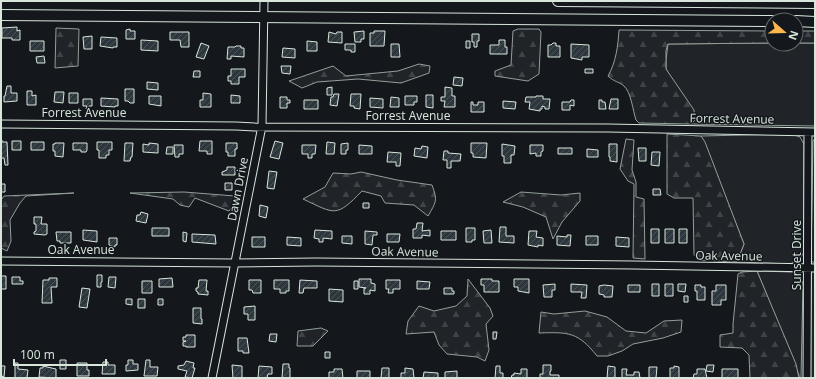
<svg xmlns="http://www.w3.org/2000/svg" width="816" height="379" font-family="'Open Sans',sans-serif">
<style>
.green{fill:#202428;stroke:#939e99}
.forest{fill:url(#forest-firs);stroke:#939e99}
.building{fill:url(#building-hatch);stroke:#d8e6dc}
.lines{fill:none;stroke-linecap:round;stroke-linejoin:round}
.minor-casing{stroke:#d8e6dc;stroke-width:9}
.highway-casing{stroke:#d8e6dc;stroke-width:12}
.minor{stroke:#14181c;stroke-width:7}
.highway{stroke:#14181c;stroke-width:10}
.labels{text-anchor:middle;stroke-width:3;stroke-linejoin:round;paint-order:stroke}
.street-label{font-size:12px;fill:#d8e6dc;stroke:#14181c}
</style>
<defs>
<pattern id="forest-firs" width="22" height="20" patternUnits="userSpaceOnUse"><rect width="22" height="20" fill="#202428"/><path d="M5 1l3.5 6h-7zM16 11l3.5 6h-7z" fill="#404447"/></pattern>
<pattern id="building-hatch" width="6" height="6" patternUnits="userSpaceOnUse"><rect width="6" height="6" fill="#2c363c"/><path d="M-1 1l2-2M0 6l6-6M5 7l2-2" fill="none" stroke="#4a5358"/></pattern>
</defs>
<rect width="100%" height="100%" fill="#14181c"/>
<path class="green" d="M772,43v1h24v-1h19v83l-124,-2 4,-4 -29,-51v-9l2,-16z
M792,134l8,3 4,7v108l-5,8 -9,4 -54,-2 3,-5 5,-13 -43,-108z
M815,138v125l-4,-2 2,-120z
M814,270h1v108h-5l1,-106z
M757,271l35,1 7,4 4,7 -2,95h-2v-3z"/>
<path class="forest" d="M56,28l23,1 -1,37 -23,2z
M518,29h21l2,3 -2,42 -11,7 -33,-5v-5l16,-6 2,-34z
M619,30l153,1v12l-104,1 -2,6v19l28,41 1,10 -4,4 -52,-1 -3,-3c-3,-9 -5,-28 -12,-34 -4,-4 -10,-4 -16,-10 8,-14 10,-30 11,-46z
M796,31h19v12h-19z
M419,64l11,2 -1,7 -28,10 -43,-4 -41,3 -15,6 -13,-7 44,-15 13,10 52,-5z
M667,134l34,2 4,6 39,102 -5,13 -3,5 -37,-2 -5,-5 -1,-57h-19l-7,-4z
M626,139l8,1 -2,30 4,12v15l8,2 1,60 -12,-1 1,-74 -6,-3 -8,-12z
M361,172l36,8 35,5c6,16 4,17 -4,31l-14,-11 -29,-2 -4,-7 -19,-5c-26,27 -27,23 -59,8l22,-12 8,-14 18,1z
M184,192l51,4 1,5 -7,10 -34,-13 -6,9 -9,-2 -7,-6 -43,-6z
M521,192l40,3 19,-2v8l-18,21 -9,17 -7,-22 -23,-10 -20,-5z
M74,193l-48,3 -6,7 -10,17 1,21 -4,10 -6,-3v-48l3,-4z
M757,271l39,93 3,14h-49l-1,-23 -7,-7 -22,-1v-12l13,-2v-9l5,-50 4,-2z
M468,279l22,29 3,8 -7,8 3,26 -4,11 -8,-4 -30,-3 -8,-9 -5,-13 -28,2 2,-13 11,-15 15,5 22,-5 11,-10z
M585,311l22,6 19,14 20,2 18,-12 18,-1 -1,12 -18,6 -30,6 -11,7 -14,5h-11c-19,-24 -28,-24 -58,-23l2,-21 13,2z
M321,328l7,3 -15,15h-16l1,-15z"/>
<path class="building" d="M17,27v4l3,-1v10h-8v-2h-10v-10z
M130,29v2h5v8h-9v-9z
M364,31v8h-3v3h-6l-1,-10z
M374,31h11l-1,15h-14v-13h4z
M170,32h19v15h-8l-1,-7h-10z
M329,32l7,2 1,-2h5v11l-14,-1z
M472,34h7v7h-2v6h-3v-5h-2z
M92,36v13h-8l-1,-12z
M101,37l16,1v9h-4v1l-13,-2z
M141,40l17,1v10l-17,-1z
M499,40h6v7h2v7h-17v-9h9z
M30,41h14v10h-14z
M307,41l10,1v9h-10z
M466,41h4v7h-4z
M201,43l8,3 -5,13 -8,-2z
M553,43h3v3h4v11h-12v-12h3z
M345,44h10v8h-4v-2h-6z
M391,44h8l1,13h-9z
M571,44l18,1v12h-7v3l-11,-2z
M236,46h5v2h3v9l-13,-1v3h-4l1,-12h7z
M283,48l12,1v9l-13,-1z
M44,56l1,7h-8l-1,-6z
M281,66h10l-1,8 -8,-1z
M231,69h14v8h-6v7h-8v-3h-3v-5h3z
M585,69h8v4h-8z
M194,71h6v6h-7z
M454,77l9,1 -1,8 -9,-1z
M147,82l11,1v7l-11,-1z
M7,86h4v7h6v8l-13,1v-6h1z
M332,87v8h-5v-7z
M445,87l7,1v8h3v11h-11l1,-6h-4v-4h4z
M125,89h9v14h-4l-2,-2h-3z
M27,91h5v5l4,-1v10h-9z
M55,92h9l-1,11 -9,-1z
M69,93h9v10h-9z
M203,93l8,1v13h-11v-7h3z
M334,94h5l-2,12 -7,-1 1,-8h2z
M351,94h10l-1,15 -6,-1v-2h-4z
M231,95l9,1v7h-9z
M426,95h7v13l-7,-1z
M149,96h12v10l-12,-2z
M405,96h12v6h-3v3h-9z
M536,96h7v3h7l-1,10h-4v-2l-3,-1v3h-2v2l-11,-2 1,-7h-5l1,-5h10z
M280,97h7v3h3v3h-3v5h-7z
M391,97l8,1v9h-9z
M101,98l17,1v7h-3v1l-14,-1z
M370,98l13,1v9l-13,-1z
M83,99h9v7h-3v3h-3l1,-3h-4z
M611,99h7v10h-9z
M304,100h14v9h-14z
M571,100h3v6l-4,-1v5h-8v-8h8z
M599,100h3v2h3l1,7h-7z
M503,101l13,1 -1,7 -12,-1z
M471,102h2v3h5v-3h6v10h-13z
M1,140h1v2h5l1,23h-3l-1,-7h-3z
M12,141h9v9h-9z
M200,141h12v13h-5v-3h-8z
M275,141l8,2 -4,16 -9,-2z
M31,142h13v8h-13z
M97,142h15v8h-3v5h-3v3h-7v-8h-2z
M327,142l8,1 -1,11h-8z
M55,143h9l-1,14 -8,-1v-5h-2v-7h2z
M73,143h14v7l-1,2h-5v-2h-8z
M125,143h8l-1,14h-1l-1,4h-6z
M149,143l9,1v9l-15,-1v-8l6,1z
M226,143h11v6h-2v7h-7v-4h-2z
M348,143v7h-2v4h-5v-10z
M471,143h16l-1,15 -13,-1v-4h-2z
M502,144l13,2 -1,9h-3v8h-7v-7h-2z
M609,144h8v18l-7,-1v-4h-1z
M174,145h9v9h-4v3h-4z
M302,145h14l-1,9h-3v4h-4v-4h-6z
M359,145l13,1v8h-13z
M530,145h13v6l-2,1v4h-5v-3l-6,1z
M422,146l6,1 -1,11 -13,-2 1,-8 6,1z
M167,147h6v7h-7z
M558,148h14v6h-14z
M638,148h8v13h-7z
M587,149l11,1v7h-11z
M444,151h4v2l13,1 -1,7h-9v7h-4v-8h-4z
M388,152l13,1 -1,13h-4v-4h-9z
M652,152h8l-1,14 -8,-1z
M227,167h8v8h-13v-3l5,-2z
M269,171l8,1 -3,17 -7,-1z
M225,183h7v7h-7z
M1,184h4v8h-4z
M653,189h7l1,6h-8z
M363,203h6v5h-6z
M260,205l8,2 -2,11 -7,-2z
M141,212l7,2 -2,9 -10,-2 1,-6h3z
M34,217h8l-1,7h6v10l-2,1 -11,-1v-2l2,-1v-7h-2z
M417,223h6l-1,8 8,-1v6l-8,-1v3h-9v-9h3z
M500,227h6v9h8v7l-15,-1z
M152,228h17v8h-17z
M466,228h9v12h-3v2h-6z
M651,229h8v14h-8z
M665,229h9v14h-9z
M679,229h8v14h-8z
M83,230l14,1v11l-14,-2z
M315,230l17,1v8l-9,-1v4h-4v-3l-5,-1z
M491,230l1,13h-8l-1,-12z
M365,231l12,1v3h-4l-1,10 -7,-1z
M441,231h15v9h-15z
M529,231h8l-1,6 7,1v8l-5,-1v2l-10,-2z
M56,232h15v11h-11v-2h-3z
M183,232l4,1 -1,9 -3,-1z
M192,234l23,1 1,9 -24,-2z
M387,234h13l-1,8h-12z
M567,235h4l-1,11 -13,-1v-9l10,1z
M342,236h10v8l-10,-1z
M586,236h12v9h-12z
M252,237h13v10h-13z
M287,237l14,1v8l-14,-1z
M616,237l13,1v9l-13,-1z
M109,238h8v7h-2v2l-6,-2z
M97,275h5v7h-1v5h-4z
M1,276h5v13h-5z
M12,277h8v4h3v3h-11z
M109,277h7l-1,11 -7,-1z
M49,278h8v9h-6l1,16h-10l1,-23h6z
M172,278l1,9h-14v-8z
M359,279h12v4l4,1v7l-5,-1v4h-6v-6h2l-7,-1z
M481,279h11v2h7v11h-15v-7h-3z
M514,279h15v14l-11,-2v-4h-4z
M199,280h8l-1,11h2v4l-10,-1v-2l-2,-1v-3h2z
M249,280h12v13h-8l-1,-3h-3z
M274,280h15v11h-3v2h-6v-4h-6z
M300,280l17,1v7h-13l-1,5h-4z
M386,280h14v9h-7v4h-5l1,-4h-3z
M142,281h10v12h-10z
M354,281h4v8h-4z
M417,281l13,1 -1,7h-12z
M555,284v6h-3v7h-8l-1,-12z
M571,284l16,1 -1,13h-5l1,-6h-11z
M652,284h7v12h-7z
M665,284h8v12h-8z
M678,284h8l-1,8 -7,-1z
M604,285l9,1 -1,11h-8v-2l-5,-1v-8z
M628,285h12v7h-12z
M695,285h6v2h4v13h-8v-9h-2z
M716,285h10v15h-5v5h-9v-14h4z
M82,288l8,1 -3,19 -8,-1z
M444,288h8v3h2v3h-10z
M329,289l14,1v12l-14,-1z
M684,296h4v6h-4z
M126,299h6v6l-6,-1z
M138,299h7v9h-7z
M158,299h5v6h-5z
M255,306v14h-7v-6h-4v-7z
M193,308h8v11h1v5l-9,-1z
M493,332h4l-1,7h-3z
M270,334h7l-1,8 -7,-1z
M186,335h9v12h-9v-1h-3v-4l3,-1h-3v-4h3z
M238,338h9l2,15h-6v-2h-5z
M325,352h5v6h-5z
M60,360h6v9h-6z
M128,360h5v4h5v6l-12,1v-6h2z
M146,360h4v7h8l-1,9h-13z
M186,361l8,2 -1,5h2l-3,10 -7,-1 2,-6 -9,-2v-3l6,-1z
M103,362h5v3h7v9h-13z
M15,363h3v6l10,1 -1,8h-12z
M77,363h10v7h2v6h-12z
M283,364h6v4h1v10h-8z
M232,365l10,1v12h-9z
M543,365h8v6h-1v4h9v3h-19v-4h3z
M707,365h7l-1,7 -7,-1z
M1,366h4l-1,11 -3,-1z
M43,366l13,3v9l-17,-1 1,-9h3z
M259,366l13,1v7h-4l-1,4h-9z
M496,366h4v7h3v5h-8z
M608,366l7,1v11h-8z
M674,366l5,1v11h-9v-10h4z
M649,367h8l-1,11h-7z
M382,368h7v10h-8z
M405,368l8,1 1,9h-13v-5h4z
M334,369h8l1,9h-14v-6h5z
M521,369h6v9h-16l1,-3h2v-2l7,1z
M622,369h5l-1,6h8v-3h5l1,6h-18z
M697,369h8l2,9h-14l1,-4h3z
M722,369h16v9h-16z
M357,371h13v7h-13z
M457,371v7h-12v-6z
M424,372l14,1v5h-15z"/>
<g class="lines">
<g class="minor-casing">
<path id="minor" d="M1,124l235,2 19,1 353,1 207,4
M1,261l233,2 82,-1 318,3 181,3
M212,378l50,-252 2,-125
M807,378l1,-246"/>
</g>
<g class="highway-casing">
<path id="highway" d="M558,1l257,2
M1,15l771,6
M796,21l19,1"/>
</g>
<use href="#minor" class="minor"/>
<use href="#highway" class="highway"/>
</g>
<g class="labels">
<g class="street-label">
<text x="84" y="117">Forrest Avenue</text>
<text x="408" y="120">Forrest Avenue</text>
<text transform="translate(732 119) rotate(1)" y="4">Forrest Avenue</text>
<text transform="translate(238 189) rotate(-79)" y="4">Dawn Drive</text>
<text x="81" y="254">Oak Avenue</text>
<text transform="translate(405 252) rotate(1)" y="4">Oak Avenue</text>
<text transform="translate(797 255) rotate(-90)" y="4">Sunset Drive</text>
<text transform="translate(729 256) rotate(1)" y="4">Oak Avenue</text>
</g>
</g>
<rect width="816" height="379" fill="none" stroke="#d8e6dc" stroke-width="4"/>
<g transform="translate(784 32) rotate(110)"><circle r="19" fill="#14181c" stroke="#626a69"/>
<path d="M0-3L7 15L0 10L-7 15Z" fill="#ffb74d"/>
<text y="-6" font-size="11" font-weight="bold" text-anchor="middle" fill="#d8e6dc">N</text>
</g>
<path d="M14 359v6h92v-6" fill="none" stroke="#d8e6dc" stroke-width="2"/>
<text x="20" y="359" font-size="12" fill="#d8e6dc" stroke="#14181c" stroke-width="3" paint-order="stroke">100 m</text>
</svg>
